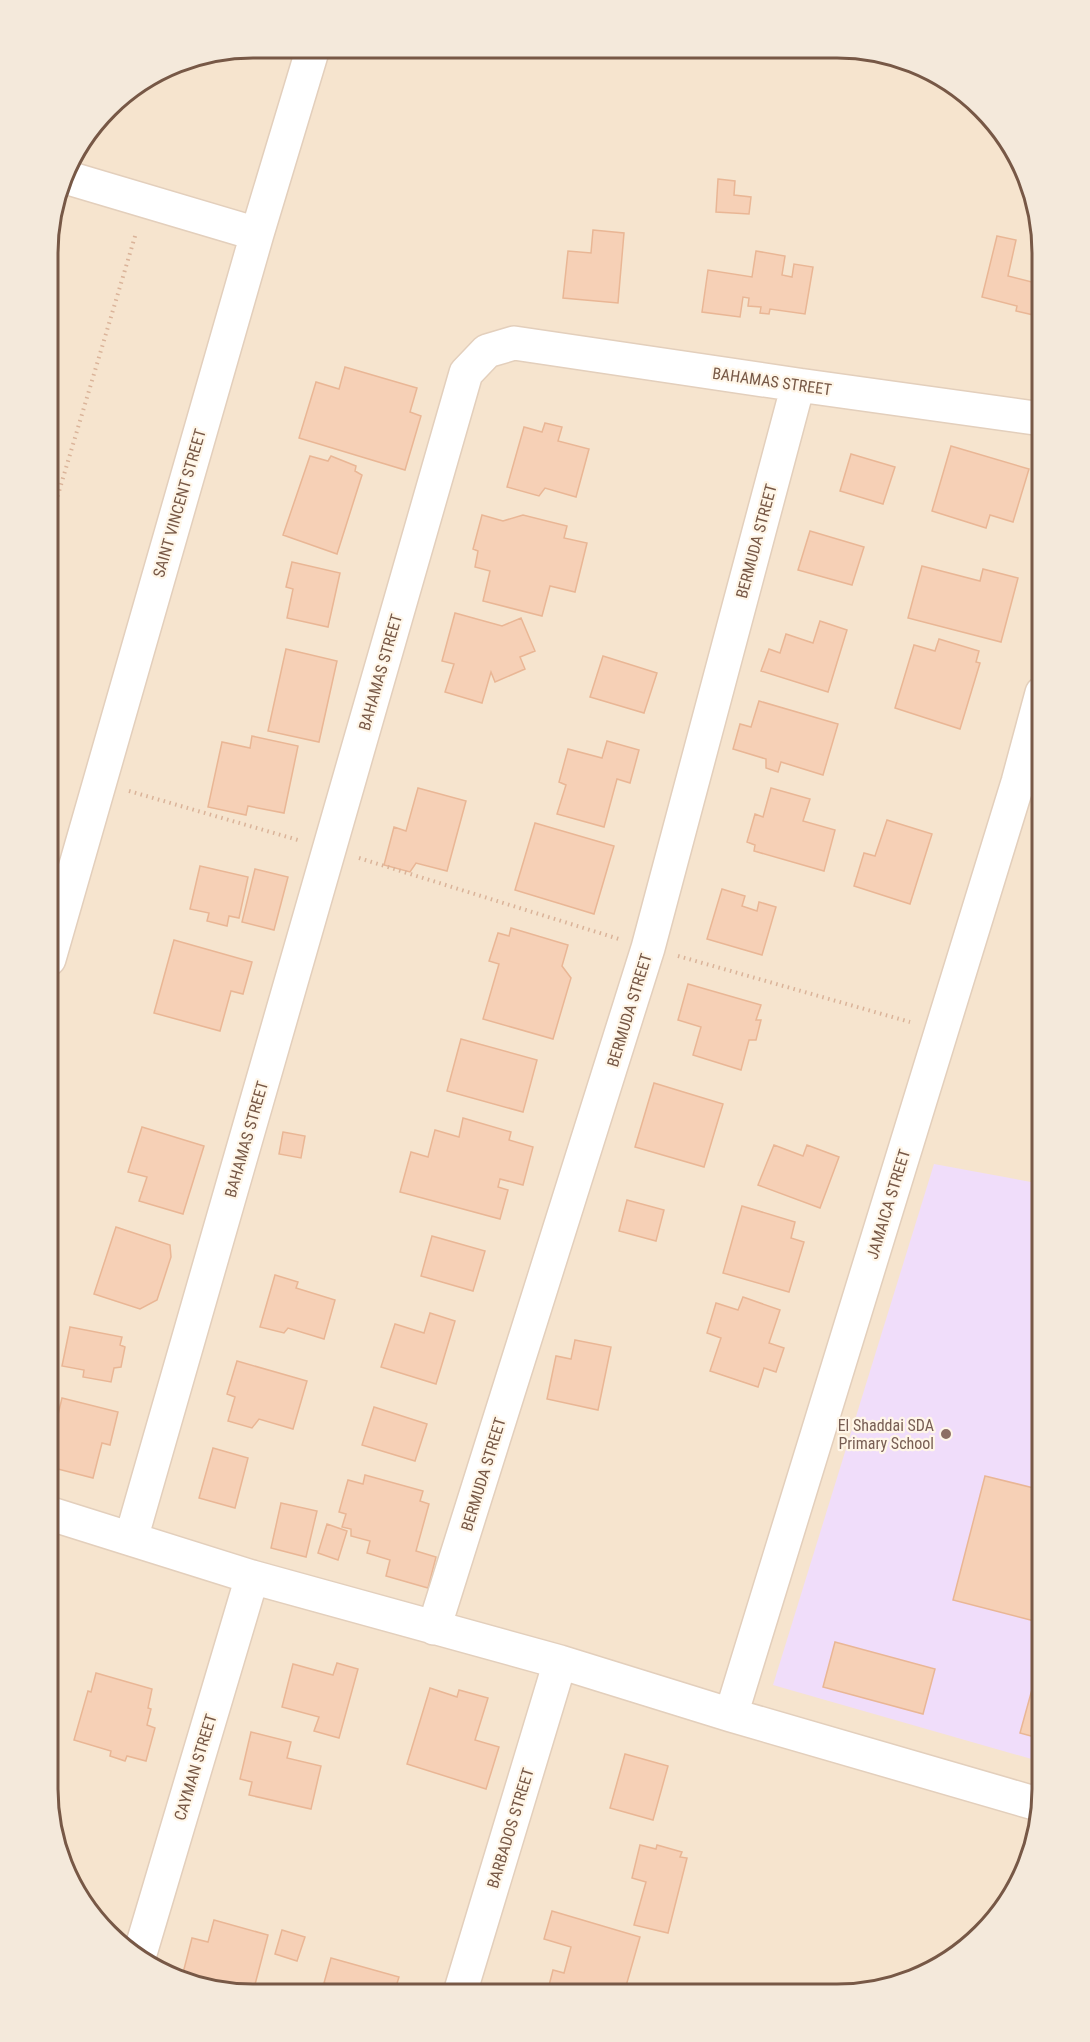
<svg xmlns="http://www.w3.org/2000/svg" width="1090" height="2042" font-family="'Roboto Condensed',sans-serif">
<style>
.residential{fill:#f6e4ce}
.education{fill:#f0ddfa}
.building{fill:#f6d0b6;stroke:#e9b695;stroke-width:1.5}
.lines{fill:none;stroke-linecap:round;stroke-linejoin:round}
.minor-casing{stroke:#e3cfbc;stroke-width:36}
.path{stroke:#dab399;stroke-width:4;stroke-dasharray:1.5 4.5;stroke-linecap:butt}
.minor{stroke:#fff;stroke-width:33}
.education-dot{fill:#8d6e63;stroke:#fff6e8;stroke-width:2}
.labels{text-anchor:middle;stroke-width:4.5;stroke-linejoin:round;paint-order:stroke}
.street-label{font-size:16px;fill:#775846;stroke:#fff6e8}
.education-label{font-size:16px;fill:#785e54;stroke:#fff6e8;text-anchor:end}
.rim{fill:none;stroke:#775846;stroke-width:3}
</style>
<rect width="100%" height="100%" fill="#fef3e0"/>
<path class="residential" d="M253,48l624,4 95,47 59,89 11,65v1550l-15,64 -28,47 -48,45 -49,24 -65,11 -611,-2 -63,-19 -45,-30 -59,-89 -11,-65 2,-1562 19,-65 49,-63 57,-36z"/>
<path class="education" d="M934,1164l108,20v578l-269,-77z"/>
<path class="building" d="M718,179l17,2 -1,14 17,2 -2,17 -33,-2z
M593,230l31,3 -6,70 -55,-5 5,-47 23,2z
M997,236l19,4 -8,36 28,7 -1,4 7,2v28l-26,-6 1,-5 -35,-9z
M756,251l29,5 -3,19 10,2 2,-13 19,3 -8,47 -35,-5 -1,5 -9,-1 1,-6 -13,-1 1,-8 -6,-1 -3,20 -38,-5 6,-42 44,7z
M1042,257v32l-7,-2z
M345,367l72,21 -7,24 11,4 -16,54 -106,-32 17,-56 23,7z
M545,423l17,4 -4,14 31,8 -13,48 -31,-9 -6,8 -32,-9 17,-60 18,5z
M951,446l78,23 -16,53 -23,-7 -4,13 -54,-17z
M851,454l44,13 -12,37 -43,-13z
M310,456l18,5 3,-5 25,10 -1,5 7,4 -25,79 -54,-19z
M482,515l21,6 20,-6 44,11 -3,12 23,5 -12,49 -25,-6 -8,30 -59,-15 7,-30 -15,-4 3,-16 -5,-2z
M810,531l54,16 -12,38 -54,-15z
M292,562l48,11 -12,54 -41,-9 6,-29 -7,-2z
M922,566l58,15 3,-12 35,9 -17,64 -93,-24z
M455,613l47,13 19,-8 14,33 -15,6 5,12 -30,13 -4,-10 -9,31 -37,-11 9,-28 -12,-3z
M820,621l27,9 -19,62 -67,-21 8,-22 11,4 6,-19 27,9z
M939,639l40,12 -3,11 4,1 -20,66 -65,-21 19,-63 21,6z
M286,649l51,12 -18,81 -51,-11z
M603,656l54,17 -13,40 -54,-16z
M759,701l79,23 -15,51 -42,-13 -3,10 -12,-4v-9l-33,-10 7,-25 11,3z
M252,736l46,10 -14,67 -36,-7 -2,9 -38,-8 14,-65 28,6z
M607,741l32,9 -9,33 -13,-4 -13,48 -47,-13 9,-29 -7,-3 9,-33 34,9z
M418,788l48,13 -19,70 -31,-8 -6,9 -26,-7 10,-38 12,4z
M771,788l39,11 -7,22 32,9 -11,41 -70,-20 1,-6 -8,-3 8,-28 8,3z
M887,820l45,14 -22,70 -56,-18 10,-33 11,3z
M535,823l79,23 -20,68 -79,-24z
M200,866l48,11 -9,41 -10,-2 -2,10 -20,-5 2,-8 -19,-4z
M255,869l33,8 -14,53 -32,-8z
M722,889l23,7 -3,10 15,5 2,-9 17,5 -14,48 -55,-16z
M511,928l57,17 -6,21 9,12 -18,61 -70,-20 16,-55 -10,-3 9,-28 11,3z
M174,940l78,22 -9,32 -12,-3 -11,40 -66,-18z
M688,984l73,21 -5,15h5l-5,20h-7l-8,30 -48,-15 8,-28 -23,-7z
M461,1039l76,21 -14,52 -76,-21z
M654,1083l69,21 -19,63 -69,-20z
M463,1118l48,14 -2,8 24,7 -10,38 -23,-6 -2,8 10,3 -8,29 -100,-27 11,-40 17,5 7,-27 24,7z
M142,1127l62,19 -21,68 -44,-13 8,-24 -19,-5z
M283,1132l22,4 -4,22 -22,-4z
M774,1145l29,11 4,-11 32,12 -19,51 -62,-23z
M627,1200l37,10 -8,31 -37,-10z
M742,1206l53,16 -4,16 13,4 -15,50 -66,-19z
M116,1227l54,18 1,12 -14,43 -17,9 -46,-15z
M432,1236l53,15 -12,40 -52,-15z
M275,1275l23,7 -2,6 39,12 -11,39 -36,-11 -4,5 -24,-6z
M743,1297l37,13 -11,33 15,5 -8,24 -12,-4 -6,19 -48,-16 11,-33 -14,-5 9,-30 22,7z
M430,1313l25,8 -19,63 -55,-17 14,-43 29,9z
M70,1327l52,10 -2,8 5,2 -4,20 -7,1 -3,14 -28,-5 1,-7 -22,-4z
M575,1340l36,7 -13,63 -51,-11 9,-43 15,3z
M237,1361l70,20 -14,48 -34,-10 -7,9 -24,-7 7,-24 -8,-3z
M62,1398l56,14 -8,33 -8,-2 -9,35 -43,-11 7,-26 -5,-2z
M374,1407l53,17 -12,37 -53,-16z
M213,1448l35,10 -13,50 -36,-10z
M365,1475l58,16 -3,10 9,3 -13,47 20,6 -8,31 -42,-12 4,-16 -23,-7 3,-12 -19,-5v-7l-9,-2 4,-13 -7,-2 9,-32 15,4z
M985,1476l57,14v133l-89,-23z
M281,1503l36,8 -11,46 -35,-9z
M327,1524l20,7 -9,29 -20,-7z
M835,1642l100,27 -12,45 -100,-27z
M337,1663l21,6 -19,69 -25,-7 5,-14 -37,-10 11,-43 40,11z
M96,1673l56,16 -4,19 3,1 -4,16 8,3 -9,33 -19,-5 -2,5 -15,-5 1,-5 -37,-11 14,-49 3,1z
M1036,1675l6,2v62l-22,-6z
M430,1688l27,9 2,-7 29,8 -13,42 24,7 -13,42 -79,-25z
M251,1732l40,10 -4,16 34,8 -10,43 -62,-14 3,-13 -12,-3z
M625,1754l43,12 -15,54 -43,-12z
M640,1845l16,4 1,-4 25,7 -2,5 7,1 -19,75 -34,-8 12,-43 -14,-4z
M552,1911l88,26 -16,56h-77l6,-23 11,3 7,-26 -27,-8z
M214,1920l54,15 -15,57h-16l-55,-15 10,-39 16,4z
M282,1930l23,7 -8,24 -22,-7z
M331,1958l68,19 -5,16h-54l1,-5 -17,-5z
M646,1984l22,7v2h-25z"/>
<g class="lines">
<g class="minor-casing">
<path id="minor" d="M65,177l192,57
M49,959l208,-725 56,-186
M48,1513l204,64 308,85 171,53 310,90
M131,1539l335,-1166 21,-22 27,-8 284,42 244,34
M434,1628l214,-680 150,-563
M731,1715l287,-933 24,-89
M139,1957l113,-380
M460,1993l100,-331"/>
</g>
<path class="path" d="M49,525l87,-292
M129,791l169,49
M359,858l260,81
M678,956l232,66"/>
<use href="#minor" class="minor"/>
</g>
<circle class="education-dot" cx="946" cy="1434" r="6"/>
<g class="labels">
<g class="street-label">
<text transform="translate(772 381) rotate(8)" y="6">BAHAMAS STREET</text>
<text transform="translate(179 503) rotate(-74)" y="6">SAINT VINCENT STREET</text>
<text transform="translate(756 541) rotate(-75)" y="6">BERMUDA STREET</text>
<text transform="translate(380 672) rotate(-74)" y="6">BAHAMAS STREET</text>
<text transform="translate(629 1010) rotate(-73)" y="6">BERMUDA STREET</text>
<text transform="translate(246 1139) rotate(-74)" y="6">BAHAMAS STREET</text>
<text transform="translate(888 1204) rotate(-73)" y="6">JAMAICA STREET</text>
<text transform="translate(483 1474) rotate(-73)" y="6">BERMUDA STREET</text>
<text transform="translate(195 1767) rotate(-73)" y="6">CAYMAN STREET</text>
<text transform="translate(510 1828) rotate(-73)" y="6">BARBADOS STREET</text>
</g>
<g class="education-label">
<text x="934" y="1431">El Shaddai SDA<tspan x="934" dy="18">Primary School</tspan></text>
</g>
</g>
<path d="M0 0H1090V2042H0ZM253 58H837A195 195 0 0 1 1032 253V1789A195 195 0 0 1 837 1984H253A195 195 0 0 1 58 1789V253A195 195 0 0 1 253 58Z" fill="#f4e9db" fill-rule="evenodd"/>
<path class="rim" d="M253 58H837A195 195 0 0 1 1032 253V1789A195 195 0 0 1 837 1984H253A195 195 0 0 1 58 1789V253A195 195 0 0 1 253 58Z"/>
</svg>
